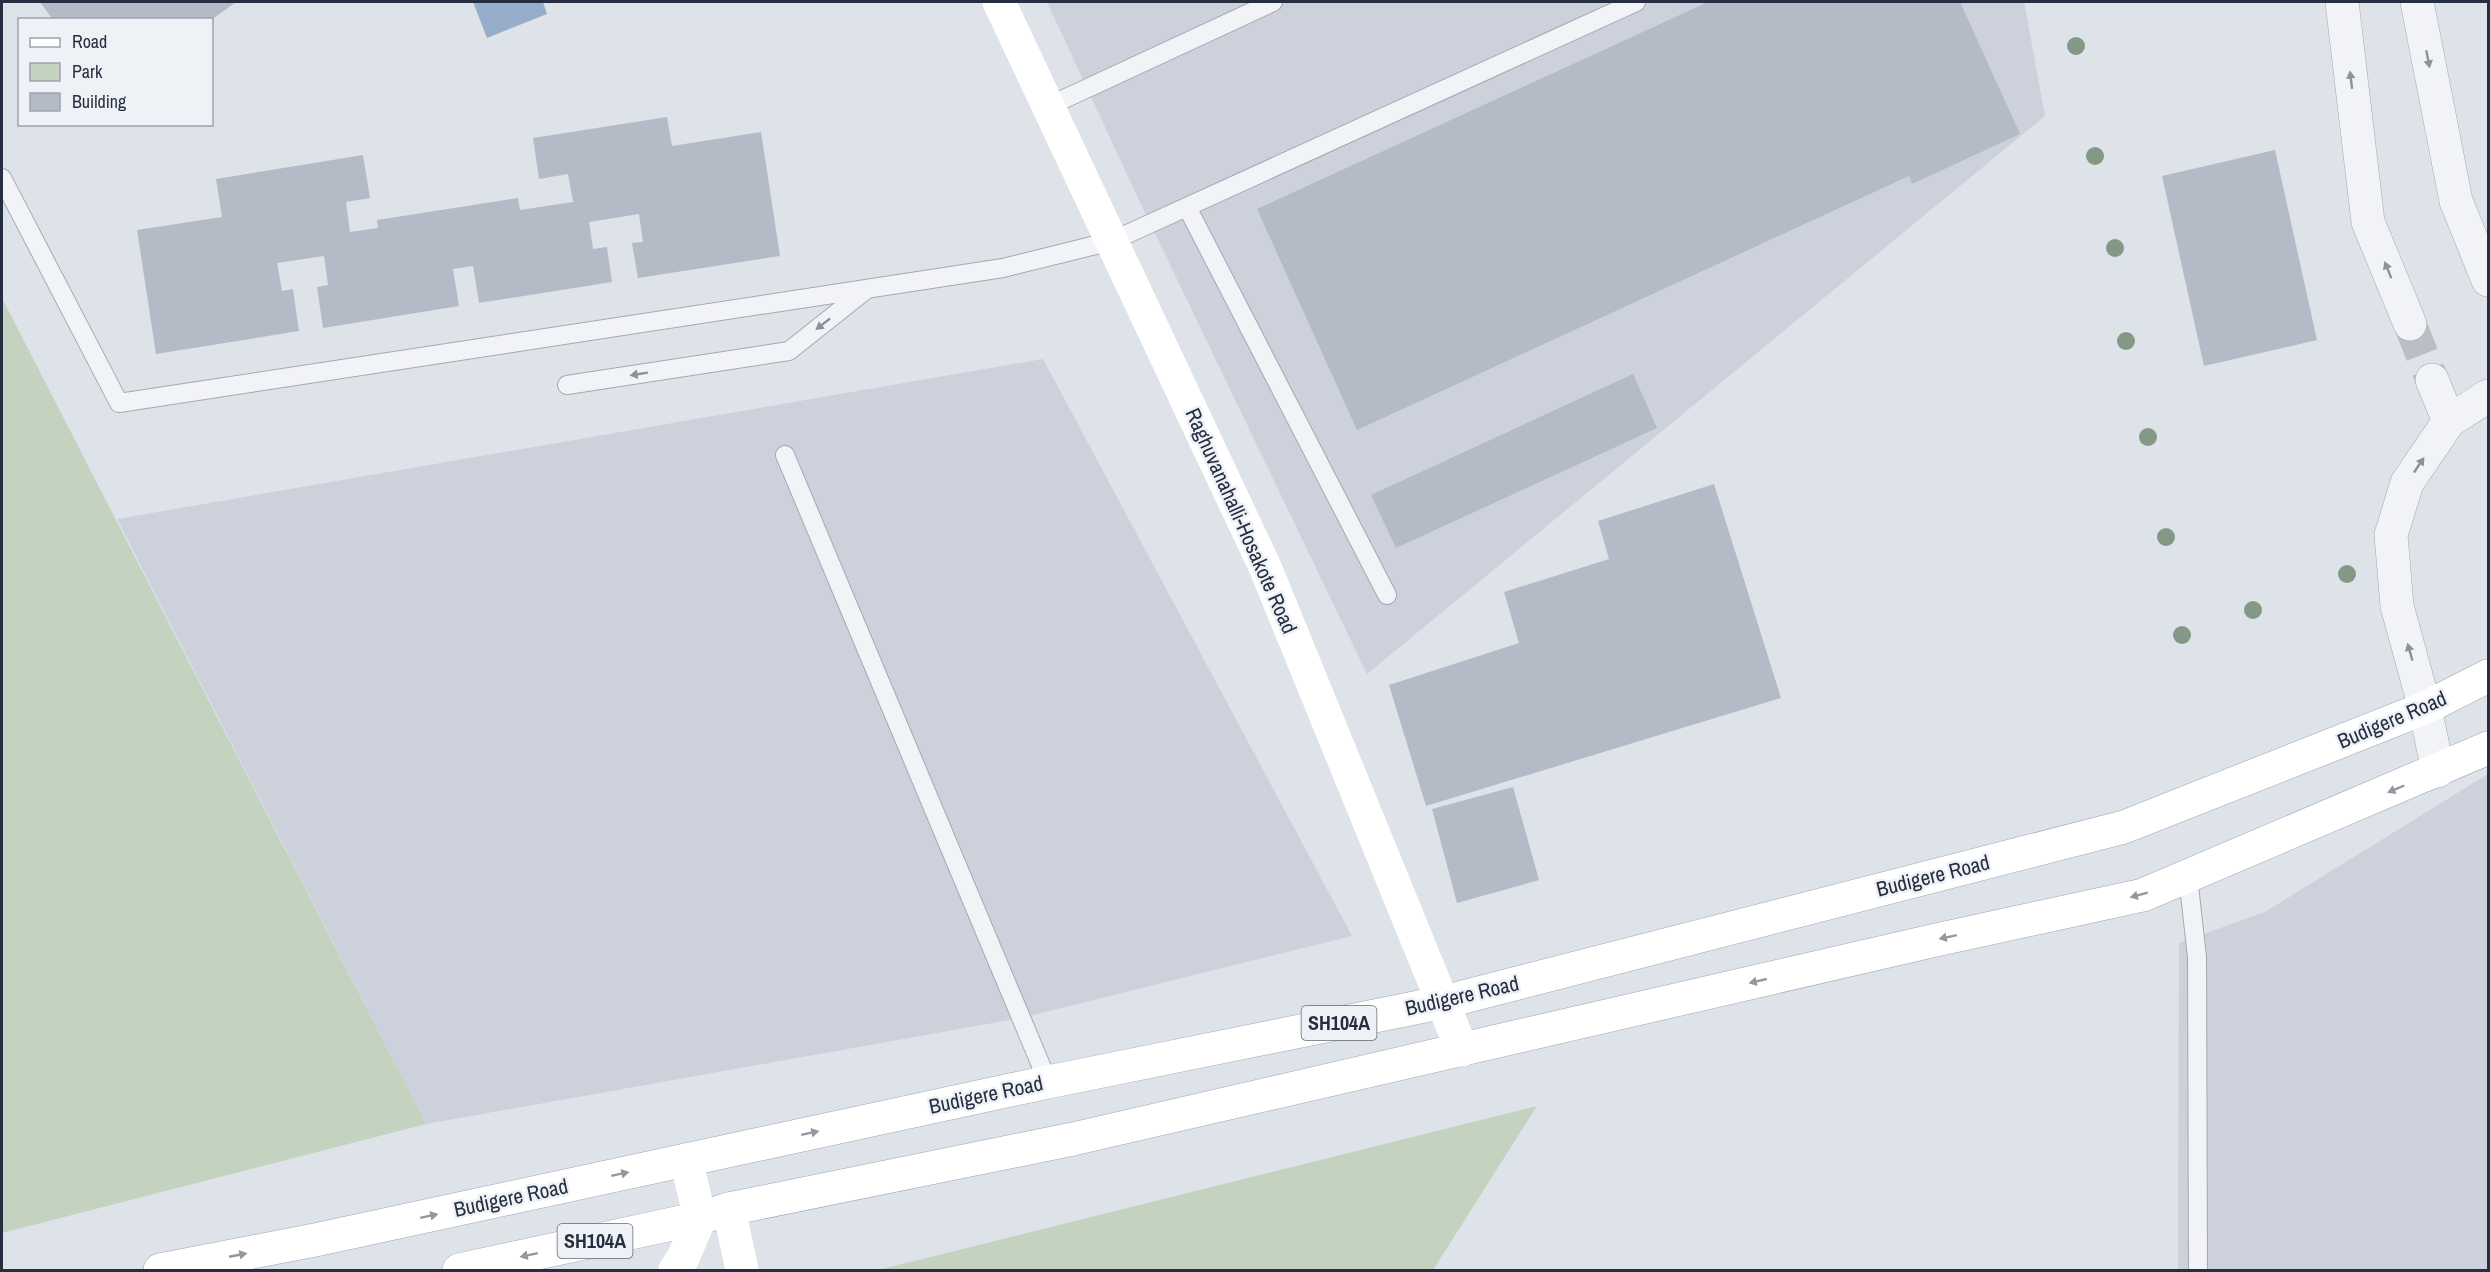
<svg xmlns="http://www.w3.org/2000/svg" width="2490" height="1272" font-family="'Archivo Narrow',sans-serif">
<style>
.built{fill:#ccd1db}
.green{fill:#c3d3bf}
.water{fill:#97aecb}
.building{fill:#b5bbc6}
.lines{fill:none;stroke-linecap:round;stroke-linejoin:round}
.street-tunnel{stroke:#b9bec7;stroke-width:33;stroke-dasharray:33 16;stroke-linecap:butt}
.lane-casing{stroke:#a3a9b3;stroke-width:20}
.street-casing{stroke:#a3a9b3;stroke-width:34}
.primary-casing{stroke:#9da6b5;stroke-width:34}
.lane{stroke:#f1f3f7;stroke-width:18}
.street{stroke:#f1f3f7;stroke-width:33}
.secondary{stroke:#fff;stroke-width:33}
.primary{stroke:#fff;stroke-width:33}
.tree{fill:#839985}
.oneway{fill:#8c919c}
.oneway2{fill:#9297a0}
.labels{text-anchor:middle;stroke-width:5;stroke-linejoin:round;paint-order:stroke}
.shield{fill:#eef1f6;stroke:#626977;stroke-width:1.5}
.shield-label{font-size:20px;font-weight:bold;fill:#262f41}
.street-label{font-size:21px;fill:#262f41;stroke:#eef1f6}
</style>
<rect width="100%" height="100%" fill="#dee2e9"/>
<path class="built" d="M1047,2h977l21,114 -678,558 -230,-478z
M1043,359l309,577 -331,82 -595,106 -309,-605z
M2488,774v496h-310l1,-327 86,-31z"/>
<path class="green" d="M2,298l424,826 -424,109z
M1537,1106l-104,164h-555z"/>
<path class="water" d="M473,2h70l4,12 -60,24z"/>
<path class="building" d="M40,2h196l-25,18h-158z
M1708,2h252l60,132 -108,50 -3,-8 -552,254 -100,-221z
M667,117l5,29 89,-14 19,124 -142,22 -6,-35 11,-1 -4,-28 -50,8 4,27 14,-2 5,35 -133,21 -6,-37 -13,2 -7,1 6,37 -136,22 -6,-41 11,-2 -4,-29 -47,7 5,28 11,-2 6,42 -143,23 -19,-124 85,-13 -6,-38 147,-24 7,43 -24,4 4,30 28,-4 -1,-8 141,-22 2,12 53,-8 -5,-28 -29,5 -6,-41z
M2275,150l42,190 -113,26 -42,-190z
M1633,374l24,54 -261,120 -25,-53z
M1714,484l67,214 -355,108 -37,-121 130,-42 -15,-51 105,-33 -11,-38z
M1513,787l26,93 -82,23 -25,-94z"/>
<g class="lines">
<path class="street-tunnel" d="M2410,324l22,56"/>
<g class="lane-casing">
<path id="lane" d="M1049,106l224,-104
M2,178l117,225 884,-135 109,-27 524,-239
M1187,207l200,388
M567,385l222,-34 78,-62
M785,455l263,627
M2188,877l9,80 1,313"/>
</g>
<g class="street-casing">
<path id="street" d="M2342,2l26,220 42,102
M2417,2l39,199 32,79
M2432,380l17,41 -42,62 -16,52 6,71 28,102 13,63
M2449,421l39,-25"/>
</g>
<g class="primary-casing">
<path id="primary" d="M160,1270l155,-30 733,-158 396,-80 680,-175 301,-119 63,-32
M459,1270l241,-52 29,-9 344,-70 863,-199 207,-45 345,-147"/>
</g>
<use href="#lane" class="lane"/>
<use href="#street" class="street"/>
<path class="secondary" d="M999,2l266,565 197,483
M729,1209l13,61
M675,1270l8,-12 17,-40 -14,-58"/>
<use href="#primary" class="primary"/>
</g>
<g class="tree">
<circle cx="2076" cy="46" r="9"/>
<circle cx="2095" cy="156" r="9"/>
<circle cx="2115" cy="248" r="9"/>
<circle cx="2126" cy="341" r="9"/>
<circle cx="2148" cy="437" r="9"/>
<circle cx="2166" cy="537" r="9"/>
<circle cx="2347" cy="574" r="9"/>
<circle cx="2253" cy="610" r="9"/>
<circle cx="2182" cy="635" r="9"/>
</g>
<defs><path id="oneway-solid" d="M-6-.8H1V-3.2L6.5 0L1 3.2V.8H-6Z" transform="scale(1.5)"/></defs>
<g class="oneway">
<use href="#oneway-solid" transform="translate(2428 59) rotate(79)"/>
<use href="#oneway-solid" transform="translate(2351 80) rotate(-97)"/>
<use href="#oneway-solid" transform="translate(2388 270) rotate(-112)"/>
<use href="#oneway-solid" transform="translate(823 324) rotate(142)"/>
<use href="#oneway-solid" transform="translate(639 374) rotate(171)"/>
<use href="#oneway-solid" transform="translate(2419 465) rotate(-56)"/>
<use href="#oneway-solid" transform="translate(2410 652) rotate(-106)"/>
</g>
<g class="oneway2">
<use href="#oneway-solid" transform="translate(2396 789) rotate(157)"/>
<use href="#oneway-solid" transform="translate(2139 895) rotate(165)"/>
<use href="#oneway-solid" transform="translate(1948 937) rotate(168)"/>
<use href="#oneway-solid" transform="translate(1758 981) rotate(167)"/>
<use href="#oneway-solid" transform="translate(810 1133) rotate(-12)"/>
<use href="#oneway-solid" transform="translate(620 1174) rotate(-12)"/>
<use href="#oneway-solid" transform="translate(429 1216) rotate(-12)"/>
<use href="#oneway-solid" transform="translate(238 1255) rotate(-11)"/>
<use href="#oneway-solid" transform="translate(529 1255) rotate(168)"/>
</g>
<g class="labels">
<g class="shield">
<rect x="1301.5" y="1006" width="75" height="34" rx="4.5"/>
<rect x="557.5" y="1224" width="75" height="34" rx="4.5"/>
</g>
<g class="shield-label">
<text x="1339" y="1030">SH104A</text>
<text x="595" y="1248">SH104A</text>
</g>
<g class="street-label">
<text transform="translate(1241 521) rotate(66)" y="7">Raghuvanahalli-Hosakote Road</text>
<text transform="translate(2392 720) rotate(-23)" y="7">Budigere Road</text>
<text transform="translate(1933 876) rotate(-14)" y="7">Budigere Road</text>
<text transform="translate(1462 996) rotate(-13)" y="7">Budigere Road</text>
<text transform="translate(986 1095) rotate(-12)" y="7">Budigere Road</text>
<text transform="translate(511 1198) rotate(-12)" y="7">Budigere Road</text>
</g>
</g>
<rect width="2490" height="1272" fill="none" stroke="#262f41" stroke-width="6"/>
<rect x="18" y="18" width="195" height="108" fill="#eef1f6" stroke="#9ea3ae" stroke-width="1.5"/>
<rect x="30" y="38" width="30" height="9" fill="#ffffff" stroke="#9ea3ae" stroke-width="1.5"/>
<text x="72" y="48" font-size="18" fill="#262f41">Road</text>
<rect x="30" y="63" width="30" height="18" fill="#c3d3bf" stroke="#9ea3ae" stroke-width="1.5"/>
<text x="72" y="78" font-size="18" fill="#262f41">Park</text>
<rect x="30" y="93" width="30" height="18" fill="#b5bbc6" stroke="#9ea3ae" stroke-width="1.5"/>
<text x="72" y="108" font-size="18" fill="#262f41">Building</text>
</svg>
